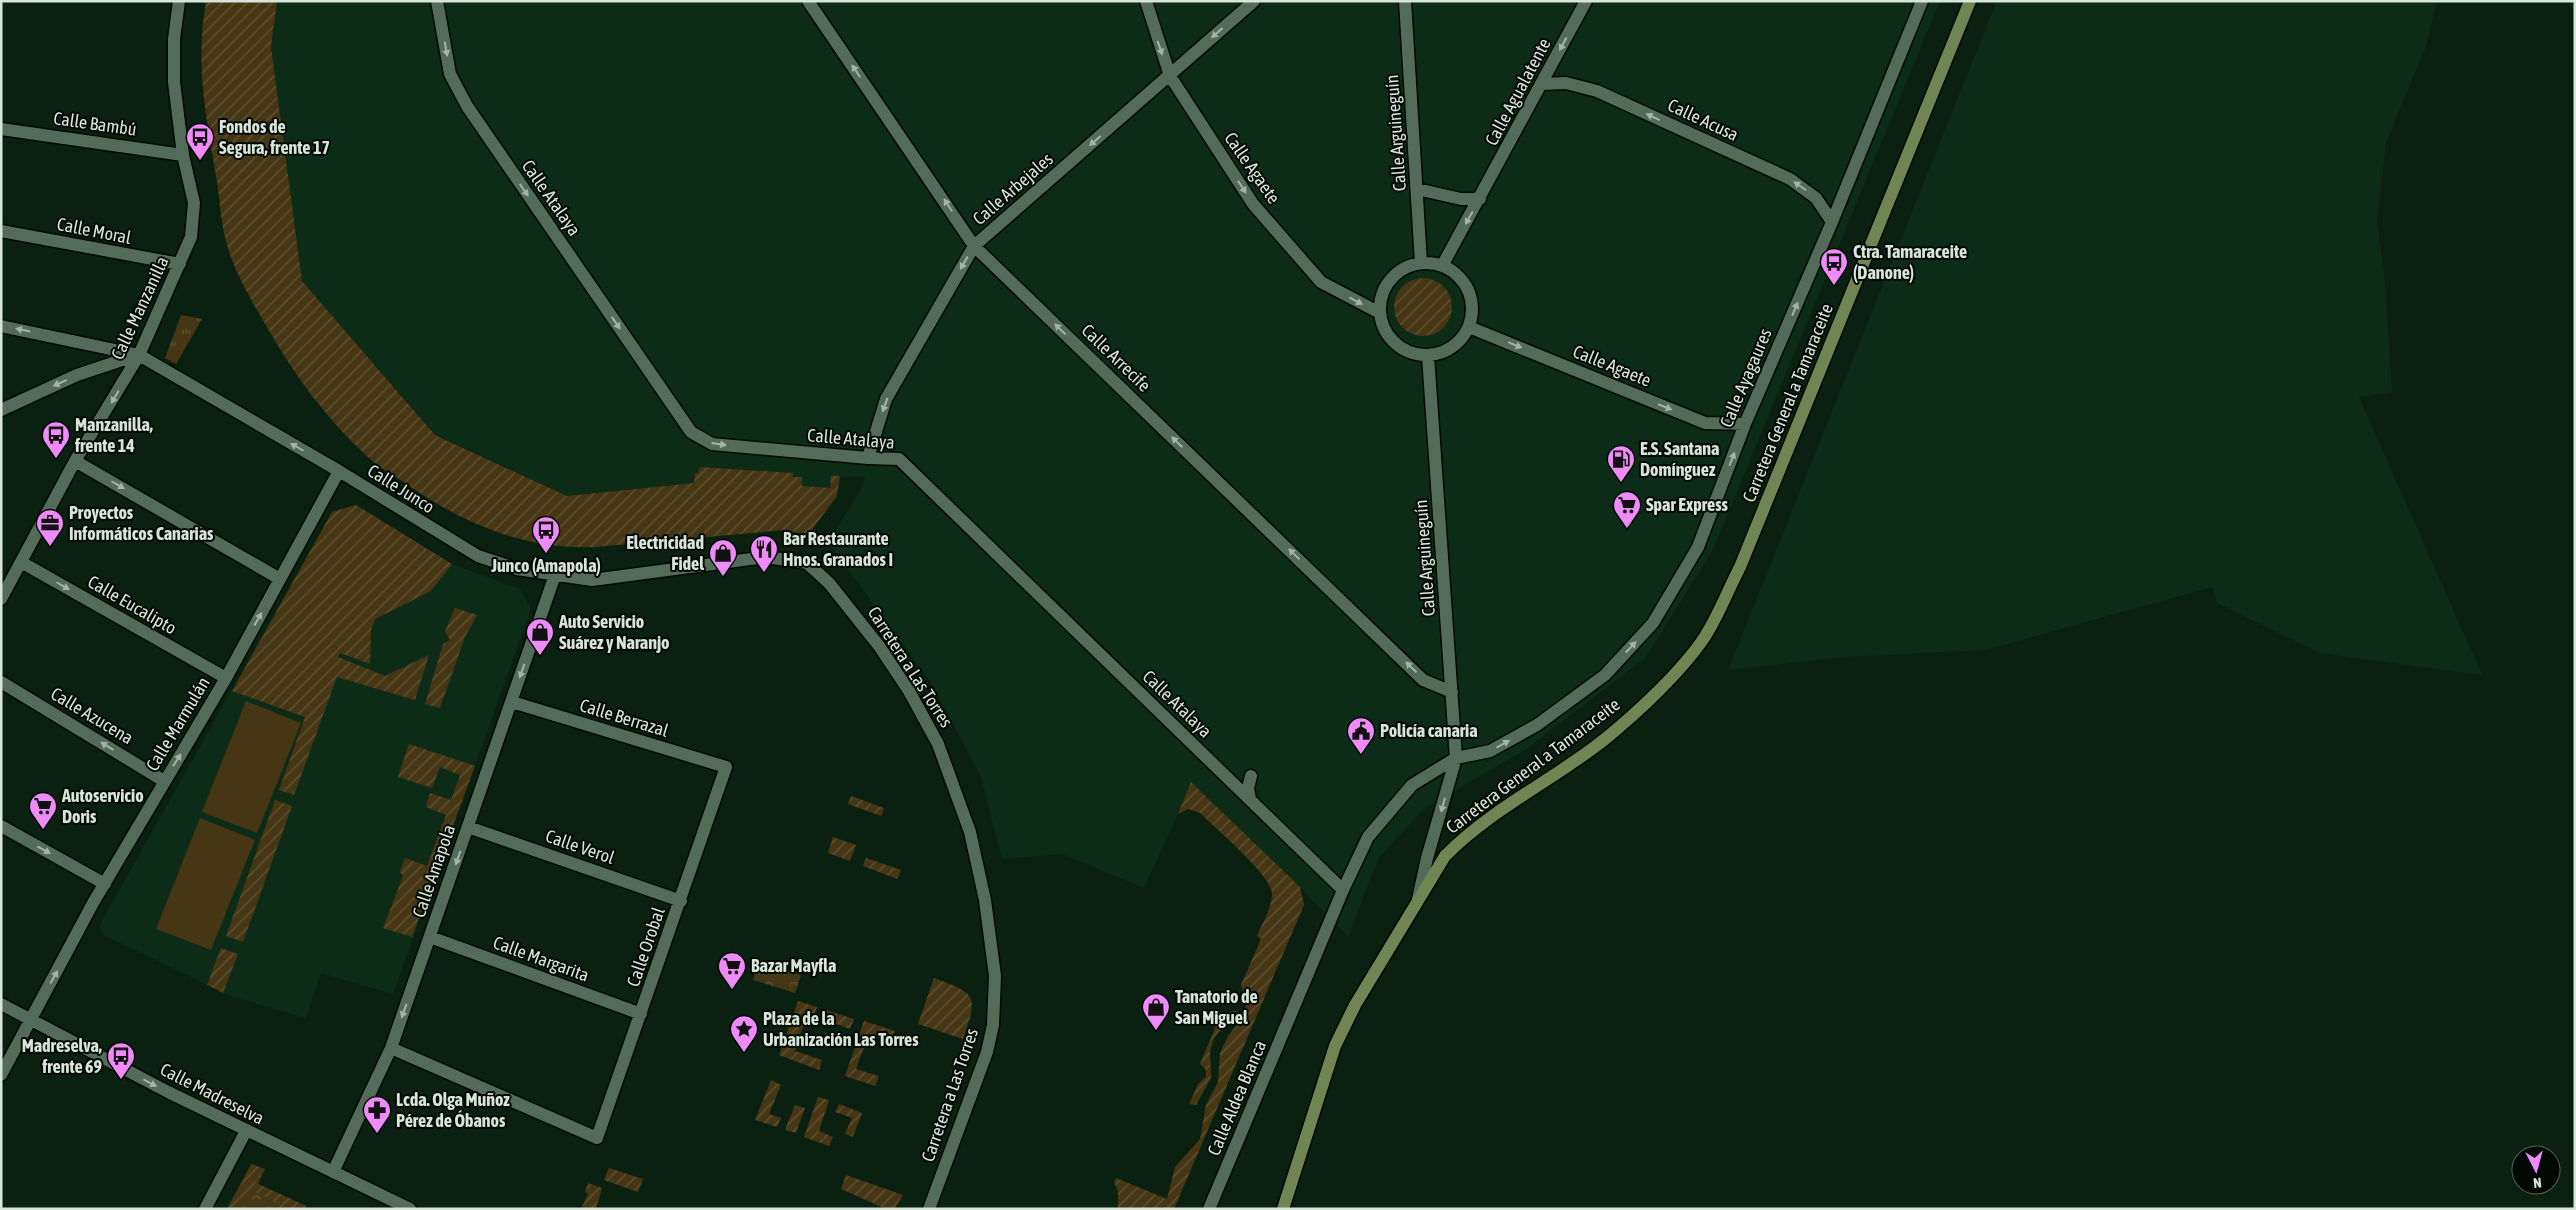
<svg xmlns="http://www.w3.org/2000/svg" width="2576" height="1210" font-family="'Asap Condensed',sans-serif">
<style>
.built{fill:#0d2c18}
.grass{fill:url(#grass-tufts)}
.park{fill:url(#park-crowns)}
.garden{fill:url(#garden-furrows)}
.pitch{fill:#473613}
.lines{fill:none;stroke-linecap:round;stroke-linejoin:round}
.street-casing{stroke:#000a01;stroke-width:15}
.secondary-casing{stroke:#000a01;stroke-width:15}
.street{stroke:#536c59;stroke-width:12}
.secondary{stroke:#6f8654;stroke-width:12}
.oneway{fill:#a2b5a6}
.labels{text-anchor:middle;stroke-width:4;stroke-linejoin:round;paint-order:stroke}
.street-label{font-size:18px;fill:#d7e5da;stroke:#020803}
.poi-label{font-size:18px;font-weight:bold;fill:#d7e5da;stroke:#020803;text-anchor:start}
</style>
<defs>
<pattern id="grass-tufts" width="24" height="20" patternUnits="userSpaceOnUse" patternTransform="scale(1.25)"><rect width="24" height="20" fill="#473613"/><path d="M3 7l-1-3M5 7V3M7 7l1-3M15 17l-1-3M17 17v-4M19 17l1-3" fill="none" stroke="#615335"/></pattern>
<pattern id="park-crowns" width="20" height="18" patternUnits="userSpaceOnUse" patternTransform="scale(1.25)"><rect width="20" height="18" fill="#473613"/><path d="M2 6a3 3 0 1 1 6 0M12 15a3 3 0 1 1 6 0" fill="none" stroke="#615335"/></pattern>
<pattern id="garden-furrows" width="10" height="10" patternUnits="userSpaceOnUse" patternTransform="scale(1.25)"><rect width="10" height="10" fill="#473613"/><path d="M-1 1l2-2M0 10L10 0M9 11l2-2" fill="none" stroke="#615335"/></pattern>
</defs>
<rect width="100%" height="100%" fill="#0a2111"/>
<path class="built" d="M277,1h1663l-228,551 -67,106 -120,92 -100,58 -46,49 -31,80 -48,-50 -108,-104 -48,105 -82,-34 -60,5 -21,-82 -47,-90 -106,-145 34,-54 3,-11 -34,-1 -1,12 -29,-2 -9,-9 1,-4h-95l-3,10 -128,13 -132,-62 -133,-153 -31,-234z
M1997,1h440l-11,45 -40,97 -9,79 8,61 7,109 -33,5 123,278 -163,-22 -102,-50 -5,-16 -227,63 -141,7 -116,13z
M356,505l96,59 68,25 11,20 -138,385 -72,-21 -15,45 -76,-22 -126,-61 -5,-9 233,-414z"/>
<path class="grass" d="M181,315l21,4 -26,45 -11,-6z"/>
<path class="park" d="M759,961l42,14 -6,18 -42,-13z
M251,1164l14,5 -7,15 48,22 -1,3h-78z"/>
<path class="garden" d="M206,1h71l-6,46 31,234 133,154 132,61 127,-13 1,-10h3l2,-6 93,6v4h9v9l28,2 1,-12h9l-3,20 -29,39 -23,-5 -190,17c-71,3 -133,-24 -190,-64 -12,-8 -26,-16 -37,-26 -40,-36 -73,-81 -100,-128 -15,-26 -31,-52 -40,-81 -7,-21 -8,-45 -11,-67 -11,-63 -22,-115 -11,-180z
M1394 307a29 29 0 1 1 58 0a29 29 0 1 1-58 0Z
M356,505l96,59 -21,27 -56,28 -4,11 -1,34 -30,-11 -2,4 47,19 44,-21 -14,45 -78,-23 -43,118 -15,-5 26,-73 -73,-26 100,-179z
M455,608l22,7 -12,22 -25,71 -15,-4 18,-60 7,-4 -5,-9z
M409,744l66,22 -63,171 -29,-9 20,-52 -3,-4 5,-14 22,8 19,-51 -20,-8 4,-14 21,7 9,-25 -20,-8 -8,21 -34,-11z
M1191,782l109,105 4,18 -130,304h-56v-18l-4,-9 2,-4 51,21 8,-32 25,-28 6,-34 12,-23 2,-29 8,-17 17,-22 1,-9 -5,-20 20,-46 -4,-3c5,-13 16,-30 15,-43 -2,-19 -57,-65 -72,-80l-12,-4 -10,5z
M851,796l33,12 -3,8 -33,-12z
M275,800l17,6 -49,136 -17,-6z
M833,837l23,8 -6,16 -22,-8z
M866,858l35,12 -4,9 -34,-13z
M221,948l17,6 -15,39 -16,-8z
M934,978c44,16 44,18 29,61l-45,-15z
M798,1001l19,6 -3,9 -7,-2 -12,37 27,9 -3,10 -40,-15z
M823,1009l31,10 -4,10 -30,-11z
M1237,1010l-23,28 -4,13 1,27 -15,27 -7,-1 9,-20 8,-7v-7l-6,-6 21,-50z
M864,1021l31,10 -5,11 -21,-8 -13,35 23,7 -4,10 -30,-10z
M771,1080l10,5 -12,29 12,4 -4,9 -22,-7z
M818,1097l11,3 -10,31 14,6 -4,9 -25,-9z
M839,1104l23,9 -9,24 -8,-3 7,-16 -17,-6z
M795,1105l10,3 -9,25 -11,-3z
M252,1164l10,5 -13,26 -15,14h-6z
M609,1168l34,11 -5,13 -34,-12z
M846,1175l57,20 -8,13 -9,1 -45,-20z
M588,1183l14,5 -6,21h-15l7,-15 -3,-2z
M258,1184l48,22 -1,3h-26l-6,-8 -19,-10z"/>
<path class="pitch" d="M246,701l55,22 -44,110 -55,-21z
M200,818l55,22 -44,110 -55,-21z"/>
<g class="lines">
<g class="street-casing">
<path id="street" d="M437,1l13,73 17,32 224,326 21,12 156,14 31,1 444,431
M808,1l166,245 449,434 29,12
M1146,1l24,75 83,128 68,78 59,31
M1405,1l16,262
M1542,84l24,-1 31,8 193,88 26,19 16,24
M1,129l182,26
M1417,189l44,10h19
M1,231l179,33
M1380 309a46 46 0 1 1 92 0a46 46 0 1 1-92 0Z
M1442,266l144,-265
M1,326l138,29 200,116 139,85 39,13 75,11 174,-23 41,6 22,20 50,63 30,45 29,53 32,88 15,68 10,76 -2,49 -6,27 -58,157
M1469,327l236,96 40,1
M1,410l76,-35 60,-20
M868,458l18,-59 88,-153 280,-245
M75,461l205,118
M21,562l205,116
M1,599l74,-138 64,-106 52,-118 3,-34 -11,-48 -9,-73v-43l5,-38
M1,682l163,99
M1250,799l-2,-11 3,-12
M1,826l104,58
M468,827l213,74
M1418,899l9,-41 29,-100 -28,-402
M430,937l211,77
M1,1004l167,88 242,117
M391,1048l206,90 129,-371 -214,-65
M1,1075l92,-172 133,-225 113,-207
M333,1172l58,-124 164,-473
M205,1209l41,-78
M1209,1209l134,-319 25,-53 44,-52 44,-27 34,-7 47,-26 68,-50 48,-52 45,-76 47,-123 87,-202 90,-221"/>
</g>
<g class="secondary-casing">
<path id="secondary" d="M1283,1209l52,-163 20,-41 90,-149c47,-48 109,-76 160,-117 32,-26 76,-67 99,-101 14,-21 24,-48 36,-71l230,-566"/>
</g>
<use href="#street" class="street"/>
<use href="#secondary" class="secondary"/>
</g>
<defs><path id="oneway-solid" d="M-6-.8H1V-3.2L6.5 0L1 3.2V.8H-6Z" transform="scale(1.25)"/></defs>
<g class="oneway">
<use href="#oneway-solid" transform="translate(1217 33) rotate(139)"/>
<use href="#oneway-solid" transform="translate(1563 44) rotate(118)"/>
<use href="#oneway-solid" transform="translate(1160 48) rotate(71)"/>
<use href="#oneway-solid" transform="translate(446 49) rotate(80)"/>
<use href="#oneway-solid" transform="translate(856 71) rotate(-124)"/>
<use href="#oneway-solid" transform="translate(1653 117) rotate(-155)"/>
<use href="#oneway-solid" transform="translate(1095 141) rotate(139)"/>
<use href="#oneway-solid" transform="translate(1800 186) rotate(-145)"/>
<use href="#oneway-solid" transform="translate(1242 187) rotate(57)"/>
<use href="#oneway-solid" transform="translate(524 190) rotate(55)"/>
<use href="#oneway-solid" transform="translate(948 205) rotate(-123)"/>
<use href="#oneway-solid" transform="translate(1469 218) rotate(119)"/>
<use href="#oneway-solid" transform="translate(964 263) rotate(120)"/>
<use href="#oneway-solid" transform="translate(1356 301) rotate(28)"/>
<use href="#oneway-solid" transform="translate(1795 309) rotate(-67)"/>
<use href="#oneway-solid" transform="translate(616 323) rotate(55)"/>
<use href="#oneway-solid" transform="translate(1060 329) rotate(-136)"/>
<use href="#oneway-solid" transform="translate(23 330) rotate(-168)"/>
<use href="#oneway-solid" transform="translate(1515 345) rotate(22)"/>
<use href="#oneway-solid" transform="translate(60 383) rotate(156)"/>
<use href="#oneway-solid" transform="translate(115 397) rotate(120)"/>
<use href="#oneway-solid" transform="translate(885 405) rotate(110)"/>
<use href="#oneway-solid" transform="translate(1665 407) rotate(22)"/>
<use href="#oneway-solid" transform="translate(1177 442) rotate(-136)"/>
<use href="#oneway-solid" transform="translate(719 444) rotate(8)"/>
<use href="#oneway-solid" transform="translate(297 447) rotate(-150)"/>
<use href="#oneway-solid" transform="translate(1732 459) rotate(-69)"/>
<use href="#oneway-solid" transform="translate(118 485) rotate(30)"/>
<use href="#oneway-solid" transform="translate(1294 554) rotate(-136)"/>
<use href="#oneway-solid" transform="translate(63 586) rotate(30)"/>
<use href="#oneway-solid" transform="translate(258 619) rotate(-61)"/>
<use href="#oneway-solid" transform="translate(1631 647) rotate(-47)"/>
<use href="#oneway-solid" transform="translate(1411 667) rotate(-136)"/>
<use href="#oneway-solid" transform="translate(522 671) rotate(109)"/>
<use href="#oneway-solid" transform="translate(1503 744) rotate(-29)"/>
<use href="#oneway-solid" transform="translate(107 746) rotate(-149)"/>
<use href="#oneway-solid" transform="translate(177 760) rotate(-57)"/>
<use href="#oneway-solid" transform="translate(1443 805) rotate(105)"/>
<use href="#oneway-solid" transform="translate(44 850) rotate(29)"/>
<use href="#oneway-solid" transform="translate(458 858) rotate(109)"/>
<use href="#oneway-solid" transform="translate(54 977) rotate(-61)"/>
<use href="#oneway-solid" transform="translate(404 1011) rotate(110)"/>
<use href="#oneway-solid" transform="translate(150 1083) rotate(28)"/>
</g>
<defs>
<g id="bus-pin" transform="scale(1.4375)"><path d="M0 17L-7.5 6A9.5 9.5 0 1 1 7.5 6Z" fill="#ee8bf8" stroke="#020803"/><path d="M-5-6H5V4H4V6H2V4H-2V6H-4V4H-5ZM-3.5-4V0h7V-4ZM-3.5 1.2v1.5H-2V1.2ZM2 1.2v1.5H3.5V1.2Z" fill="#111"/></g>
<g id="fuel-pin" transform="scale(1.4375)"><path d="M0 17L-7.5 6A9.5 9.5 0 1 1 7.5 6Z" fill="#ee8bf8" stroke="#020803"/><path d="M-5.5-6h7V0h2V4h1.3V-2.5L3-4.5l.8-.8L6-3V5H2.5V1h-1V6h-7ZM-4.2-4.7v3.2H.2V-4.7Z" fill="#111"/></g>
<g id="supermarket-pin" transform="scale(1.4375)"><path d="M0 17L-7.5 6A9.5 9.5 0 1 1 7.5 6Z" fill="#ee8bf8" stroke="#020803"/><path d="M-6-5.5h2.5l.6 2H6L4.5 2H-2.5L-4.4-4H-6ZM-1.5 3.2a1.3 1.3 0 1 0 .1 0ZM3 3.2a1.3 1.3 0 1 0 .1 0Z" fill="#111"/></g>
<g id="office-pin" transform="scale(1.4375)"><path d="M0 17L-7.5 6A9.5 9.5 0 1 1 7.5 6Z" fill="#ee8bf8" stroke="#020803"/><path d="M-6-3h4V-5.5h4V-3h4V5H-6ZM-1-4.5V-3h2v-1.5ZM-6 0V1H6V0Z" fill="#111"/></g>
<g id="restaurant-pin" transform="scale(1.4375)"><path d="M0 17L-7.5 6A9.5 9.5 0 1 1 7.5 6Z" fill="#ee8bf8" stroke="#020803"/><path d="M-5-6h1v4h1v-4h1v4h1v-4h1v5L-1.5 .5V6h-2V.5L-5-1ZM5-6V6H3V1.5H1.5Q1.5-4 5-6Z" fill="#111"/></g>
<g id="shop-pin" transform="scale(1.4375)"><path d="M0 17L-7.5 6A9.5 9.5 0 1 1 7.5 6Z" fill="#ee8bf8" stroke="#020803"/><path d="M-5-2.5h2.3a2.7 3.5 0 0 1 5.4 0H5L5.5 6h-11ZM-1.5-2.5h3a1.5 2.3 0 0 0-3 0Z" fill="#111"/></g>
<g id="civic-pin" transform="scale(1.4375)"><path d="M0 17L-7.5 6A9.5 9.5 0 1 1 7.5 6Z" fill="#ee8bf8" stroke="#020803"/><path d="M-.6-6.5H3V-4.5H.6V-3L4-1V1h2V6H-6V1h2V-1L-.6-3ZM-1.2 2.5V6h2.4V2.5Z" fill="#111"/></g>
<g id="sight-pin" transform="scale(1.4375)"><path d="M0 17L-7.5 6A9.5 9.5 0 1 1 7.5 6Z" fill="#ee8bf8" stroke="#020803"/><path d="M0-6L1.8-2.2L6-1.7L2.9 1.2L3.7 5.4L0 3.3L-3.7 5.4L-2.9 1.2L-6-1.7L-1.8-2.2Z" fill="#111"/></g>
<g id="pharmacy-pin" transform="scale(1.4375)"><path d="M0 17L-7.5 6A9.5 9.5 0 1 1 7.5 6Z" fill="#ee8bf8" stroke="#020803"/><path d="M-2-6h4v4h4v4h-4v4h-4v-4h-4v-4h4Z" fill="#111"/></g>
</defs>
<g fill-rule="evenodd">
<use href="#bus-pin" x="200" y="137"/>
<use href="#bus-pin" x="1834" y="262"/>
<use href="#bus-pin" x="56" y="435"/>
<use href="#fuel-pin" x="1621" y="459"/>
<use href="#supermarket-pin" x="1627" y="505"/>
<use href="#office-pin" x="50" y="523"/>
<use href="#bus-pin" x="546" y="530"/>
<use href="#restaurant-pin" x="764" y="549"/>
<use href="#shop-pin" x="723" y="553"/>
<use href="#shop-pin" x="540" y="632"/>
<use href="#civic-pin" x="1361" y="731"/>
<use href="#supermarket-pin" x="43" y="806"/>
<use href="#supermarket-pin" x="732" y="966"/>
<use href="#shop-pin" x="1156" y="1007"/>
<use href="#sight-pin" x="744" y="1029"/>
<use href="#bus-pin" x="121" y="1056"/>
<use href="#pharmacy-pin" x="377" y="1110"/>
</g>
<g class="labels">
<g class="street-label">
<text transform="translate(1518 92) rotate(-62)" y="6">Calle Agualatente</text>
<text transform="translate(1703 120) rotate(25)" y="6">Calle Acusa</text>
<text transform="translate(95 124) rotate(8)" y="6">Calle Bambú</text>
<text transform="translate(1396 133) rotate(-94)" y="6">Calle Arguineguín</text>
<text transform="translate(1252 168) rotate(55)" y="6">Calle Agaete</text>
<text transform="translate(1013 189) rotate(-41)" y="6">Calle Arbejales</text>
<text transform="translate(551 198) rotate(55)" y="6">Calle Atalaya</text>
<text transform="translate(94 231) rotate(11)" y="6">Calle Moral</text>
<text transform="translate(140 308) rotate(-65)" y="6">Calle Manzanilla</text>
<text transform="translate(1116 358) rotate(44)" y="6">Calle Arrecife</text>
<text transform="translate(1612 366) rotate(22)" y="6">Calle Agaete</text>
<text transform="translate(1746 378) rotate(-67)" y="6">Calle Ayagaures</text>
<text transform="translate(1788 403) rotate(-68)" y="6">Carretera General a Tamaraceite</text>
<text transform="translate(851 439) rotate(5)" y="6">Calle Atalaya</text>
<text transform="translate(401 489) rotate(32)" y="6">Calle Junco</text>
<text transform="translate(1425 558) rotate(-94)" y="6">Calle Arguineguín</text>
<text transform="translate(132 605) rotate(30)" y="6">Calle Eucalipto</text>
<text transform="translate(910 667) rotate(57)" y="6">Carretera a Las Torres</text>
<text transform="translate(1177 704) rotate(44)" y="6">Calle Atalaya</text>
<text transform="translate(92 716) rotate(31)" y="6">Calle Azucena</text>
<text transform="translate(624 718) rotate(17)" y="6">Calle Berrazal</text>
<text transform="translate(178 724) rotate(-59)" y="6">Calle Marmulán</text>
<text transform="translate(1533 766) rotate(-37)" y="6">Carretera General a Tamaraceite</text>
<text transform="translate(580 847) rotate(19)" y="6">Calle Verol</text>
<text transform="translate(434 871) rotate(-71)" y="6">Calle Amapola</text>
<text transform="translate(646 947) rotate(-71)" y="6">Calle Orobal</text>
<text transform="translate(541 959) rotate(20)" y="6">Calle Margarita</text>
<text transform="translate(212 1094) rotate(27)" y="6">Calle Madreselva</text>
<text transform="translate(950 1095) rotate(-71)" y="6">Carretera a Las Torres</text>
<text transform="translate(1237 1098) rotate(-67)" y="6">Calle Aldea Blanca</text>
</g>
<g class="poi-label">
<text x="219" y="133">Fondos de<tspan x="219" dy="21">Segura, frente 17</tspan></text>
<text x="1853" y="258">Ctra. Tamaraceite<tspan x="1853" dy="21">(Danone)</tspan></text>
<text x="75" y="431">Manzanilla,<tspan x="75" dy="21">frente 14</tspan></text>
<text x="1640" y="455">E.S. Santana<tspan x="1640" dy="21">Domínguez</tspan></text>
<text x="1646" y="511">Spar Express</text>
<text x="69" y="519">Proyectos<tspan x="69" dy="21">Informáticos Canarias</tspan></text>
<text x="783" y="545">Bar Restaurante<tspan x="783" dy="21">Hnos. Granados I</tspan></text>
<text x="704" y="549" text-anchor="end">Electricidad<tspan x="704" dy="21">Fidel</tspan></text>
<text x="546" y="572" text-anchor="middle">Junco (Amapola)</text>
<text x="559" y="628">Auto Servicio<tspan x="559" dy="21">Suárez y Naranjo</tspan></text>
<text x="1380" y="737">Policía canaria</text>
<text x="62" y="802">Autoservicio<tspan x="62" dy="21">Doris</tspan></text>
<text x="751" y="972">Bazar Mayfla</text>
<text x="1175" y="1003">Tanatorio de<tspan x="1175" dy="21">San Miguel</tspan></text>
<text x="763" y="1025">Plaza de la<tspan x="763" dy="21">Urbanización Las Torres</tspan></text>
<text x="102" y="1052" text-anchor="end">Madreselva,<tspan x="102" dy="21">frente 69</tspan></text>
<text x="396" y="1106">Lcda. Olga Muñoz<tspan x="396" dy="21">Pérez de Óbanos</tspan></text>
</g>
</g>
<rect width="2576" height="1210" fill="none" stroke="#d7e5da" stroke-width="5"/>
<g transform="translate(2536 1170) rotate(174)"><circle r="24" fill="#020803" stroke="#576059"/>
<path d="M0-4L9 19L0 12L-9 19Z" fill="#ee8bf8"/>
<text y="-8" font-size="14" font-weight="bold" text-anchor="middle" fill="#d7e5da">N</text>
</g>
</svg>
